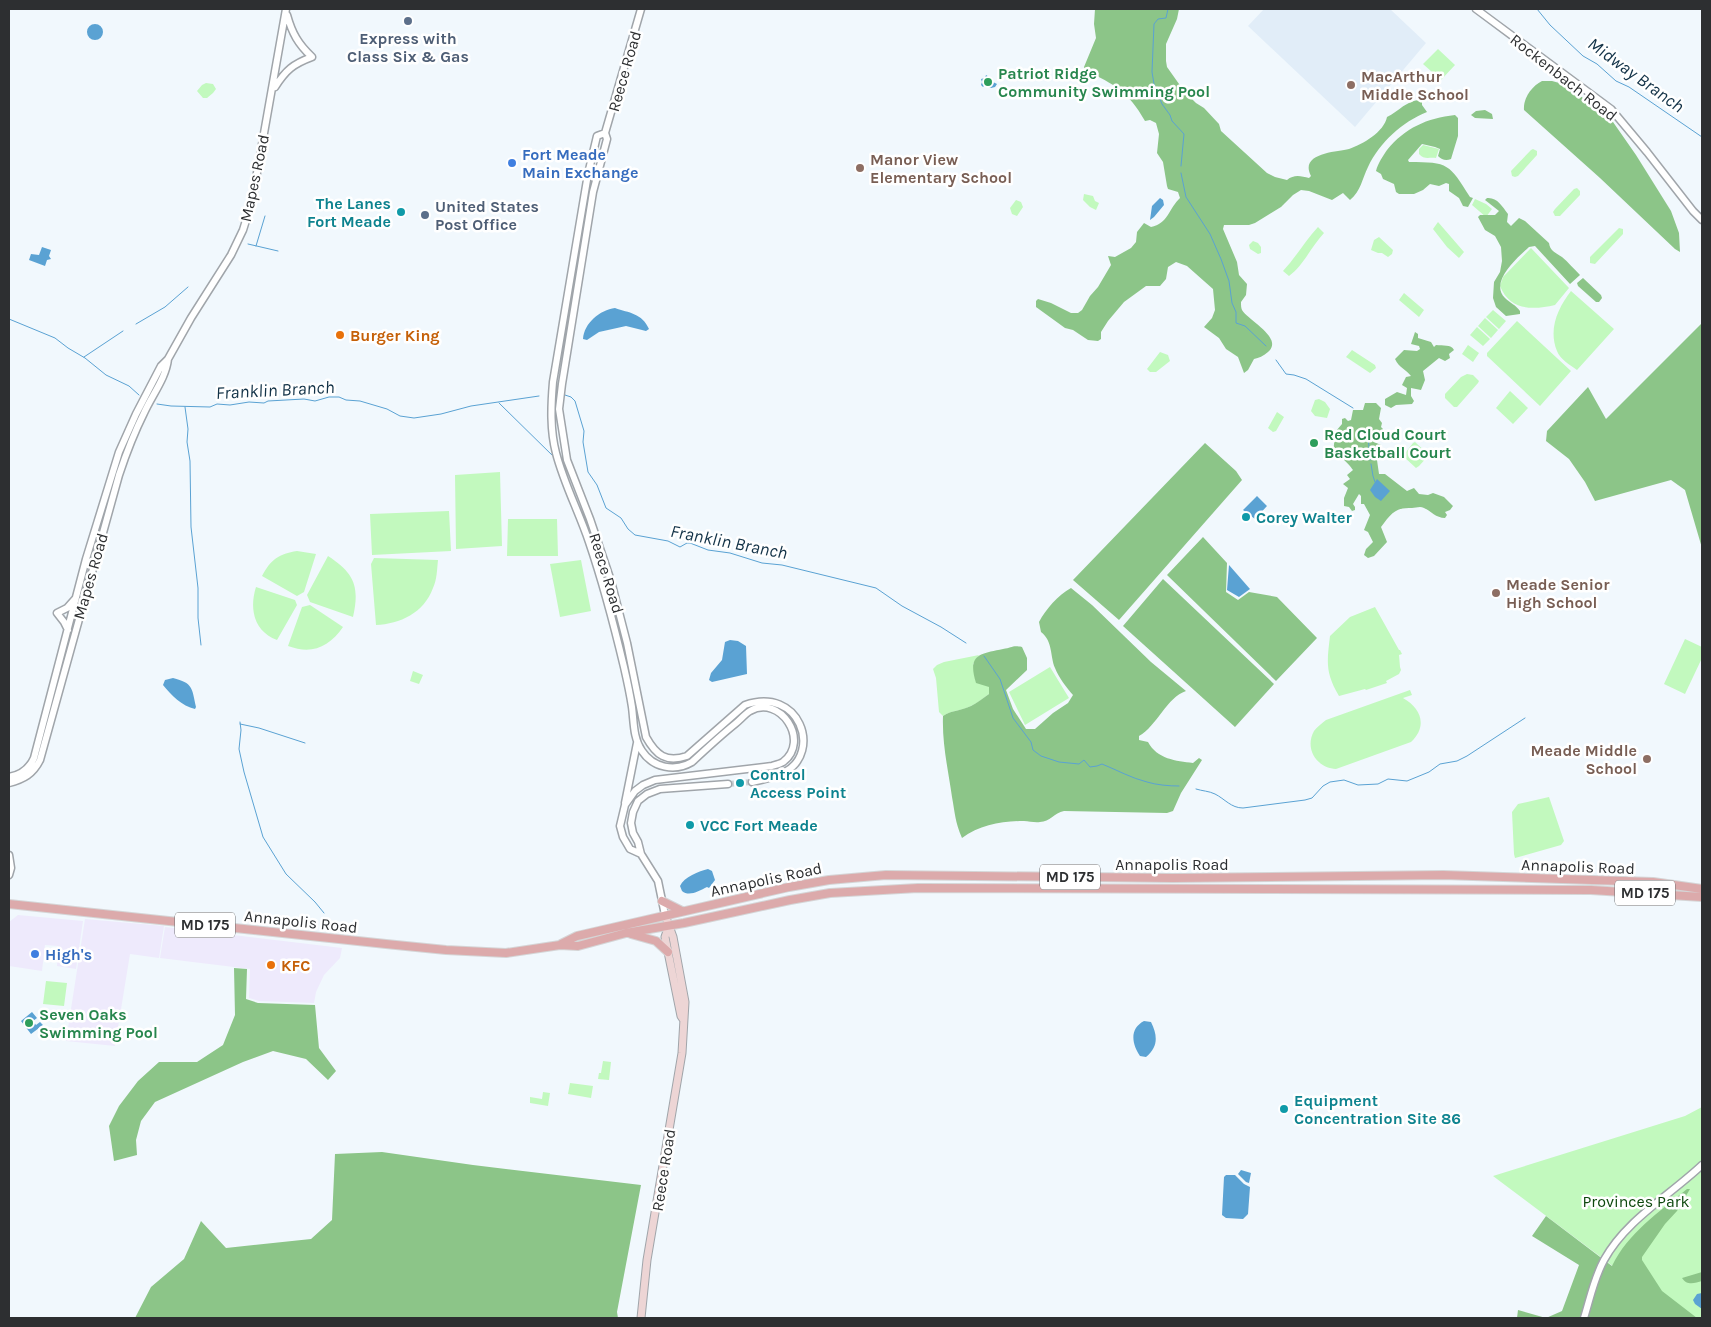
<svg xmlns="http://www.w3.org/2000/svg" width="1711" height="1327" font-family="Karla,sans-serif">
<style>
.commercial{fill:#eeeafc}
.built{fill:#e1edf8}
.green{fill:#c2f9be}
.forest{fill:#8cc588}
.water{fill:#5aa2d3}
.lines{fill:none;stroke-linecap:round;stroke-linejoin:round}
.stream{stroke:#5aa2d3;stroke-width:1}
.tertiary-tunnel{stroke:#cad0d4;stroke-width:6;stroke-dasharray:6 3;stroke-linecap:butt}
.tertiary-casing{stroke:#a0a5aa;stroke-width:9}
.secondary-casing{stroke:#a0a5aa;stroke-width:9}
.primary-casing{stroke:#d5d5d6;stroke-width:10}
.tertiary{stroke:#fff;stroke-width:6}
.secondary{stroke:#edd5d5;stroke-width:7}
.primary{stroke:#dcaaab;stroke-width:8}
.service-dot{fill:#5c6f8a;stroke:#fff;stroke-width:2}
.leisure-dot{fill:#2e9e5b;stroke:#fff;stroke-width:2}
.education-dot{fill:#8d6e63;stroke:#fff;stroke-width:2}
.shop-dot{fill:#3f7fe0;stroke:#fff;stroke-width:2}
.culture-dot{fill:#0f9aa8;stroke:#fff;stroke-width:2}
.food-dot{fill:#e8710a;stroke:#fff;stroke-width:2}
.labels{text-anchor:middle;stroke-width:5;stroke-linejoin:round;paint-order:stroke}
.shield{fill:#fff;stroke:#6c6d6f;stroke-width:1}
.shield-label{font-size:15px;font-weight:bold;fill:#2d2f31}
.service-label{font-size:16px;font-weight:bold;fill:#4e5e75;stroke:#fff}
.street-label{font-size:16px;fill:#2d2f31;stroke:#fff}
.leisure-label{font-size:16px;font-weight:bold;fill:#27864d;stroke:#fff;text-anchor:start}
.education-label{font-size:16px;font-weight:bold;fill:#785e54;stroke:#fff;text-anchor:start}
.shop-label{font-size:16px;font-weight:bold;fill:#366cbe;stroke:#fff;text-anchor:start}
.culture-label{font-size:16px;font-weight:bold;fill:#0d838f;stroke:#fff;text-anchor:start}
.food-label{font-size:16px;font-weight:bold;fill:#c56008;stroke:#fff;text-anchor:start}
.park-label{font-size:16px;fill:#0d480d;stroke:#fff}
.water-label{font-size:18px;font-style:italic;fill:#123247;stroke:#fff}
</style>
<rect width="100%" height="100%" fill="#f1f8fd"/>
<path class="commercial" d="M18,915l65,6 -7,48 -19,-3 1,-20 -13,-1 -3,26 -33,-5v-44z
M85,919l79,7 -5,32 -29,-4 -15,92 -49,-5z
M165,927l177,21 -2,10 -16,17 -8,17 -2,11 -55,-2 -10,-3 1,-29 -90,-11z"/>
<path class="built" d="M1264,9h126l36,34 -71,84 -107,-101z"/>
<path class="green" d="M1438,49l17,16 -14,15 -18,-16z
M206,83l7,1 3,5 -3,4 -6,5h-4l-6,-7 5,-6z
M1423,145l16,4 -3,9c-7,-1 -12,2 -17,-4v-5z
M1533,149l4,2v4l-19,21 -3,1 -3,-1 -1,-5 20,-21z
M1577,188l3,3v4l-20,21h-5l-2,-4 2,-3 19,-20z
M1084,194l9,2 2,5 4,2 -3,7 -6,-3 -7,-7z
M1475,199l11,5 6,5 -6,8 -14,-12z
M1016,200l5,2 2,5 -6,9 -5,-2 -2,-6z
M1438,222l26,30 -5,6 -12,-11 -14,-18z
M1318,227l6,6c-13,14 -21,33 -35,43l-6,-5c13,-14 22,-30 35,-44z
M1619,228l4,1v5l-28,30 -5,-1v-6z
M1379,237l14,13 -1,4 -4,3 -6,-4h-4l-7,-3 3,-10z
M1253,241l5,2 3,4v6l-3,1 -8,-5 -1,-4z
M1531,248l38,40 -14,17c-22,5 -45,6 -55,-19l3,-9z
M1571,291l43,38 -37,41c-7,-5 -17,-11 -20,-19 -9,-22 1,-43 14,-60z
M1404,293l20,17 -5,7 -20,-17z
M1493,310l13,11 -7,8 -13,-12z
M1485,318l13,12 -7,8 -13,-12z
M1517,321l54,50 -31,35 -53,-50v-3z
M1477,327l13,12 -7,7 -13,-11z
M1468,345l11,8 -6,9 -11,-8z
M1352,350l23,15 1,3 -6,5 -24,-16z
M1160,352l8,3 2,6 -14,11h-6l-3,-3z
M1467,374l6,1 6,6 -1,2 -21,24h-3l-9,-9v-4l16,-17z
M1510,391l18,17 -15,16 -17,-16z
M1319,399l6,3 5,7 -3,9 -12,-2 -4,-5 4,-11z
M1277,412l7,5 -8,14 -3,1 -5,-4z
M1415,442l14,13 -10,11 -3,2 -13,-12 10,-13z
M500,472l2,74 -46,3 -1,-74z
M449,511l2,40 -79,4 -2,-41z
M508,519h49l1,37h-51z
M297,551l19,3 -12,38 -7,4 -35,-20c9,-17 17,-22 35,-25z
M328,556c26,17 32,30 25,61l-43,-15 -3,-7z
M374,558l64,2c-1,9 -1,20 -5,28 -9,25 -33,36 -57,37l-5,-61z
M581,560l10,51 -31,6 -10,-53z
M256,587l39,13 2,5 -20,35c-23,-9 -28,-31 -21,-53z
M310,605l33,22c-14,20 -31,28 -55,19l14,-39z
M1375,607l24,43h1l2,4 -3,1 1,12 1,3 -2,4 -13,7 1,2 -21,7 -1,-1 -26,7c-14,-24 -12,-34 -9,-60l20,-19z
M1685,639l17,8v11l-17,36 -21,-10z
M979,655l-6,9 16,23v7c-6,4 -11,9 -18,12 -9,5 -19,4 -28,10l-4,-4 -3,-34 -3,-9 4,-4 7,-3z
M1050,667l19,31 -44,27 -16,-33z
M413,671l10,4 -4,9 -9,-3z
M1410,690l2,5 -9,3c18,10 25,28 8,44l-75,27c-19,-1 -32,-20 -22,-38 3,-4 8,-8 12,-11z
M1549,797l15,44 -3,4 -46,13 -1,-4 -2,-42 6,-8z
M46,981l21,2 -3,23 -21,-2z
M603,1061l8,1 -2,18 -11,-1 1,-6h2z
M570,1083l23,3 -2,12 -23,-4z
M543,1092l7,1 -2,13 -18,-3v-6l12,2z
M1702,1107v211h-20l-189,-142 192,-60z"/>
<path class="forest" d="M1095,9h84l-2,10 -11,25v17l1,6 17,24 12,12 8,5 15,16 2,7 46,42 8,4 12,3c7,-6 14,-4 22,-2l2,-2c-12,-23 25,-24 38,-27 14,-5 35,-17 38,-32 12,-6 21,-18 35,-17v5l5,7c-25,10 -47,30 -59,55 -6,12 -7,24 -18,33l-7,-7 -11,7 -23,-9 -8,-1 -8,5 -12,12 -26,16 -6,2h-25l-1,4 14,33 2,13 8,9 -1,11 -5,7c0,3 0,6 1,8 7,11 42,28 26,42 -5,4 -9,6 -14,7l-6,11 -4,3 -6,-16 -12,-8 -7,-11 -15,-11 8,-9 3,-8 -2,-21 -26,-23 -11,-4 -8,5 -2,12 -6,7h-14l-22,16 -16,19 -7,11v7l-3,2 -10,-1 -15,-10 -8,-2 -29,-21v-6l2,-2 13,4 20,10h7l4,-3 8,-14 8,-9 13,-22 -3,-9 7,1 16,-9 5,-6 1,-10 7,-9 7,4c17,-3 18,-19 29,-29l-2,-6 -10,-3 -1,-3 -4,-24 -6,-9 2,-19 -3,-11 -6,-3 -5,1c-17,-30 -30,-36 -60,-51l-1,-3 12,-29 -2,-14z
M1542,81h10l11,3 20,14 30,24 23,33 35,56 8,22 1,19 -5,-3 -75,-71 -76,-68c-1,-12 8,-24 18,-29z
M1485,110l7,4 1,5 -18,-1 -4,-3 5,-4z
M1455,115l3,3v18l-7,23c-5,2 -9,1 -13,-3l2,-7 -5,-2 -13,-3 -14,16 1,2c40,0 40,2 61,35l3,1 -5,9 -5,-1 -4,-8 -10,-7v-7l-3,-1 -7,3 -9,-2 -7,6 -9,4h-15l-3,-2 -2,-8 -11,-5 -2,-5 -5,-3c2,-8 7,-15 11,-21 18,-22 40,-32 68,-35z
M1487,198c10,-1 15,8 21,16l-1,8 4,4 8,-8 6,3 24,22c1,8 7,10 13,14 6,5 12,12 18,18l-10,9 -35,-38 -6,1c-12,11 -40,35 -24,51 5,5 11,7 15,13v3l-14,2 -10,-9 -3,-9 1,-16 6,-10 2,-11 -1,-14 -6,-11 -10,-6 -7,-13 2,-2h15l4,-4 -14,-11z
M1583,278l18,17 1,3 -3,4h-3l-18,-16 -1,-3z
M1702,323v225l-17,-58 -14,-10 -76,21 -10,-19 -16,-23 -23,-18 1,-10 41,-44 18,32z
M1415,332l3,2v4l13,4 3,5 2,-2c7,1 15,-1 18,5l-5,4 1,4 -5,3 -6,-3 -16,13 2,9 -4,10 -10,-2v8l3,5 -2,3 -16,1 -5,3 -6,-3v-6l12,-7 9,3 1,-7 -5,-3 4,-8 5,-1c-5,-7 -12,-8 -16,-17l9,-9 13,1 3,-2 -1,-3 -8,-2z
M1365,403h11l5,5 -2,11 3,4 -1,4 2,2 -9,13 7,3 -4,15 2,14h6l22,17 7,-3 5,6 9,1 5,-2 11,4 9,9 -3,4 -5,2 2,3 -2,3c-9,0 -14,-7 -21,-10 -4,-2 -8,0 -12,0 -17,-1 -21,6 -31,19l6,15 -13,14 -6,2 -4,-3 2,-6 7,-7 -5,-10 -4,-2 6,-15 -6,-11h-3v-8l-2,-2 -6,10 2,3v3l-3,1 -3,-4 -5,-1v-8l4,-10 -5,-4 7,-5 -3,-4 6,-5c-4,-7 -18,-17 -19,-22 -1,-6 3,-11 2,-17l6,-7v-5l3,-1 3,3 3,-1 2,-10h10z
M1205,443l31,28 6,9 -123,140 -46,-40z
M1203,537l24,26 -1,29 12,8 11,-8 28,5 40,41 -41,43 -109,-106z
M1163,579l111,105 -39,43 -112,-101z
M1071,588l21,17 59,57 35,29c-19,6 -29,35 -47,45v4l9,2c9,17 28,19 45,21l6,-5 3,2 -21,33 -8,18 -6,2 -103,-2c-10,2 -14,11 -24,11 -5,1 -11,-1 -16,-1 -22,0 -44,4 -62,17 -7,-16 -7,-25 -10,-41 -4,-28 -10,-53 -9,-81 9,-6 18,-5 28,-10 6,-3 12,-8 18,-12v-7l-13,-4c-9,-29 4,-29 27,-34 9,-1 9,-4 19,-2l5,11v12l-21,20 7,19 13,20h9l18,-16 15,-10 5,-8c-7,-8 -14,-17 -18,-27 -5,-12 -2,-27 -14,-36l-2,-10c7,-13 19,-27 32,-34z
M234,968l13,1 -1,30 12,4 57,2 4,43 17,23 -8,9 -22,-21 -33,-8 -30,11 -88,40 -14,19 -5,19 1,15 -23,6 -5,-35 10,-20 19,-25 21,-19h38l26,-17 12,-30z
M382,1152l91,13 168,20 -24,127 1,6h-483l16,-31 33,-28 17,-38 25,27 85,-9 21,-19 3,-66z
M1687,1189h3l-13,22 -12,13 -23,33v3l20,31 35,27h-151l16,-7 17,-46 -47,-29 14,-20 66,50c16,-33 47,-54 75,-77z
M1702,1272v9c-7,2 -15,5 -20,-3z
M1518,1310l28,8h-29z"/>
<path class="water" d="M87 32a8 8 0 1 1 16 0a8 8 0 1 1-16 0Z
M986,75l3,2v3l8,4 -2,3 -4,1 -6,-3 -2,2 -2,-2 1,-3 -1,-3 4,-1z
M1160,198l3,2 1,5 -10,12 -4,3 2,-14z
M42,247l9,3 -2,6 2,3 -4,1 -2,6 -16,-6 2,-6 8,1z
M615,308c14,5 27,5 34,21l-3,2 -20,-5 -27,6 -12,8 -4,-1c1,-16 17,-29 32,-31z
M1377,479l13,12 -9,10 -6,-4 -5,-7z
M1257,496l10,10 -12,13 -12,-9z
M1229,565l21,24 -11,8 -12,-7z
M730,640l8,1 8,5 1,28 -35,8 -3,-2 2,-7 11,-13 3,-18z
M173,678c20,5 19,10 23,29l-1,2c-13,-3 -24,-14 -32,-24l2,-5z
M708,869l4,2 3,9 -6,8 -2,-1c-8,4 -18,10 -25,4l-2,-5c4,-9 19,-15 28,-17z
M32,1012l5,6 -4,3 3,4 4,-3 3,3 -12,9 -10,-13z
M1144,1021l7,1c7,14 7,25 -5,35l-6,-1c-8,-12 -11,-27 4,-35z
M1241,1170l10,3 -2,10 -3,-1 -8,-8z
M1226,1175h9l9,9 6,3 -2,27 -5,5 -17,-1 -4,-3 2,-38z
M1702,1293v16l-7,-5 -2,-4 4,-6z"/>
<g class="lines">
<path class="stream" d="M1168,9l-2,9 -8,1 -4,5 -2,48 2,12 8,20 8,11 2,6 12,13 -3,32
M1537,9l13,16 33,31 14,8 19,17 13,6 73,50
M1181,173l5,24 24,37 11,25 8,22 3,22 4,9v11l9,3 21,20
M248,244l30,7
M256,246l9,-30
M9,319l46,19 13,10 17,10 21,17 23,11 10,9
M136,324l29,-17 23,-20
M84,357l39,-26
M1276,360l10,14 8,1 12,4 47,29
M565,395l6,2 4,4 9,30 -1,11 5,30 9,13 9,23 15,10 7,11 7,6 33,6 12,6 7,-4h3l18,7 22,3 32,10 20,2 94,23 26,18 39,21 25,16
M499,403l55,54
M157,404l14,2 39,1 7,-3 13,1 19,-3 15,1 4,-2 36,-2 11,2 14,-4h10l7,3 14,1 27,8 13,7 14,2 27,-4 30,-8 68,-10
M185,407l3,22 -1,13 3,19 1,66 7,61v30l3,27
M1368,435l2,25
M1371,464l2,12 2,6
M984,656l16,23 13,39 18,24 2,8 8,6 18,6 20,2 5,-4 6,7 7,-1 5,-2c15,6 29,14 45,18 10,3 22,4 32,4
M240,722l1,8 -2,19 5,23 19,65 23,37 29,28 9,11
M240,724l19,4 46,15
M1196,789c6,2 13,2 19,5 10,5 16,14 28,14l62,-8 7,-2 11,-12 7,-4 14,-2 14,5 20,-1 10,-5 19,2 22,-9 11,-8 17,-3 10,-5 58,-38"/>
<path class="tertiary-tunnel" d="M728,784l24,-2"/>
<g class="tertiary-casing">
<path id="tertiary" d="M641,9l-36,124 2,6 -14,53 -31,192 -3,25 8,51 23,59 21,62 16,62 19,94c10,18 20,26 41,19l58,-51c55,-19 77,47 40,67 -10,6 -22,7 -33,10
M1476,9l135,100 36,43 46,59 9,9
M275,87c11,-17 18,-23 37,-30 -14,-13 -20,-24 -25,-42
M605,133l-8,3 -9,38 -35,208c-2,24 -3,48 3,71 8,31 23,59 33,89 14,41 25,83 35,125 3,13 6,27 8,40 2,15 1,31 10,44 11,17 33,21 50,11 14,-13 28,-26 43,-38 5,-4 10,-10 15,-13 30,-17 61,30 33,51 -3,2 -8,3 -11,4l-117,14 -12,5 -8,6 -10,14 -5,21 3,11 7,12 11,5
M68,630l-4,-8 -7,-9 10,-5 8,-9
M9,777c12,-2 20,-8 25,-19l52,-199 33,-107 17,-38 25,-48 7,-7 23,-41 40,-63 12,-25 9,-29 34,-192
M9,783c15,-4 24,-9 31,-23l79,-285c7,-21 15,-42 25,-62 8,-18 22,-35 24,-54
M625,803l12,-60
M9,855l2,13 -2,7
M665,915l-7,-34 -17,-27 -3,-12 -5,-9 -2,-10 2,-11 5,-11 9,-7 13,-5 68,-5
M1584,1318c6,-19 10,-40 20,-58 22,-40 65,-64 98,-95"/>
</g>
<g class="secondary-casing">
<path id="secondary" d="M669,925l-4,12 1,5 15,74 2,3
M641,1318l6,-58 35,-207 3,-51 -12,-65 -8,-22"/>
</g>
<g class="primary-casing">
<path id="primary" d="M662,901l20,10
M9,904l377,40 60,6 60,3 54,-8 18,1 48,-13 58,-10 106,-23 40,-7 88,-5 673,2 111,7
M631,934l25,7 12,11
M561,944l16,-8 212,-49 40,-7 57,-5 287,3 270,-3 210,7 49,7"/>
</g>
<use href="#tertiary" class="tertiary"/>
<use href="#secondary" class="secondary"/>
<use href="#primary" class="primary"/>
</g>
<g class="service-dot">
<circle cx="408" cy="21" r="5"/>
<circle cx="425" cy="215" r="5"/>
</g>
<g class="leisure-dot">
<circle cx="988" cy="82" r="5"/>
<circle cx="1314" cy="443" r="5"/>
<circle cx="29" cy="1023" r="5"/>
</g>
<g class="education-dot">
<circle cx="1351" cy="85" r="5"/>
<circle cx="860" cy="168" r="5"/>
<circle cx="1496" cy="593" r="5"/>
<circle cx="1647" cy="759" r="5"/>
</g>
<g class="shop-dot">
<circle cx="512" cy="163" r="5"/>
<circle cx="35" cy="954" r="5"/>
</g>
<g class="culture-dot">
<circle cx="401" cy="212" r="5"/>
<circle cx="1246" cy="517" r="5"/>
<circle cx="740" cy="783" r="5"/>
<circle cx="690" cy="825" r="5"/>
<circle cx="1284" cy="1109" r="5"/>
</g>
<g class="food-dot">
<circle cx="340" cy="335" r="5"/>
<circle cx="271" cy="965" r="5"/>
</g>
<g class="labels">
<g class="shield">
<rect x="1040" y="864.5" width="60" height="25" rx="4"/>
<rect x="1615" y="880.5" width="60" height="25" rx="4"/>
<rect x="175" y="912.5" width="60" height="25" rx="4"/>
</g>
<g class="shield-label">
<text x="1070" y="882">MD 175</text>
<text x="1645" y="898">MD 175</text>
<text x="205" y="930">MD 175</text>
</g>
<g class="service-label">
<text x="408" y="44">Express with<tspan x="408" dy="18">Class Six &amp; Gas</tspan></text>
<text x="435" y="212" text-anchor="start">United States<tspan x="435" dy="18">Post Office</tspan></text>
</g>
<g class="street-label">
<text transform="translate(624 71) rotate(-74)" y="6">Reece Road</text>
<text transform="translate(1564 77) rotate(38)" y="6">Rockenbach Road</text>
<text transform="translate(254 178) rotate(-78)" y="6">Mapes Road</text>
<text transform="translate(607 573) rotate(73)" y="6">Reece Road</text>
<text transform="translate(90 576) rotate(-74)" y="6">Mapes Road</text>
<text x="1172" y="870">Annapolis Road</text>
<text transform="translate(1578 866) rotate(2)" y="6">Annapolis Road</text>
<text transform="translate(766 879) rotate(-12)" y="6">Annapolis Road</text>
<text transform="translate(301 921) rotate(6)" y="6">Annapolis Road</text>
<text transform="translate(663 1170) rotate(-81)" y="6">Reece Road</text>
</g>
<g class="leisure-label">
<text x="998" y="79">Patriot Ridge<tspan x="998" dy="18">Community Swimming Pool</tspan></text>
<text x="1324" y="440">Red Cloud Court<tspan x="1324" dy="18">Basketball Court</tspan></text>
<text x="39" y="1020">Seven Oaks<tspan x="39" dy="18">Swimming Pool</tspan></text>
</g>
<g class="education-label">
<text x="1361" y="82">MacArthur<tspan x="1361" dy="18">Middle School</tspan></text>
<text x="870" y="165">Manor View<tspan x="870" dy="18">Elementary School</tspan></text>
<text x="1506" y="590">Meade Senior<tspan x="1506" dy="18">High School</tspan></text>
<text x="1637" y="756" text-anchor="end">Meade Middle<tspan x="1637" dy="18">School</tspan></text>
</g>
<g class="shop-label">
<text x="522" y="160">Fort Meade<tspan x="522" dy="18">Main Exchange</tspan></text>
<text x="45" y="960">High's</text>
</g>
<g class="culture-label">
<text x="391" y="209" text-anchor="end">The Lanes<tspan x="391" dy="18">Fort Meade</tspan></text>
<text x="1256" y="523">Corey Walter</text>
<text x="750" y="780">Control<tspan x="750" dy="18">Access Point</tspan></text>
<text x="700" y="831">VCC Fort Meade</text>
<text x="1294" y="1106">Equipment<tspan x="1294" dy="18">Concentration Site 86</tspan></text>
</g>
<g class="food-label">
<text x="350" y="341">Burger King</text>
<text x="281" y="971">KFC</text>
</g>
<g class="park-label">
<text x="1636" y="1207">Provinces Park</text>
</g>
<g class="water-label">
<text transform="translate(1636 75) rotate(36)" y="6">Midway Branch</text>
<text transform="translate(275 390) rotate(-3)" y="6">Franklin Branch</text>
<text transform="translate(729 542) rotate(11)" y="6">Franklin Branch</text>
</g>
</g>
<rect width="1711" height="1327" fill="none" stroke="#2d2f31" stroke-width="20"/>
</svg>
